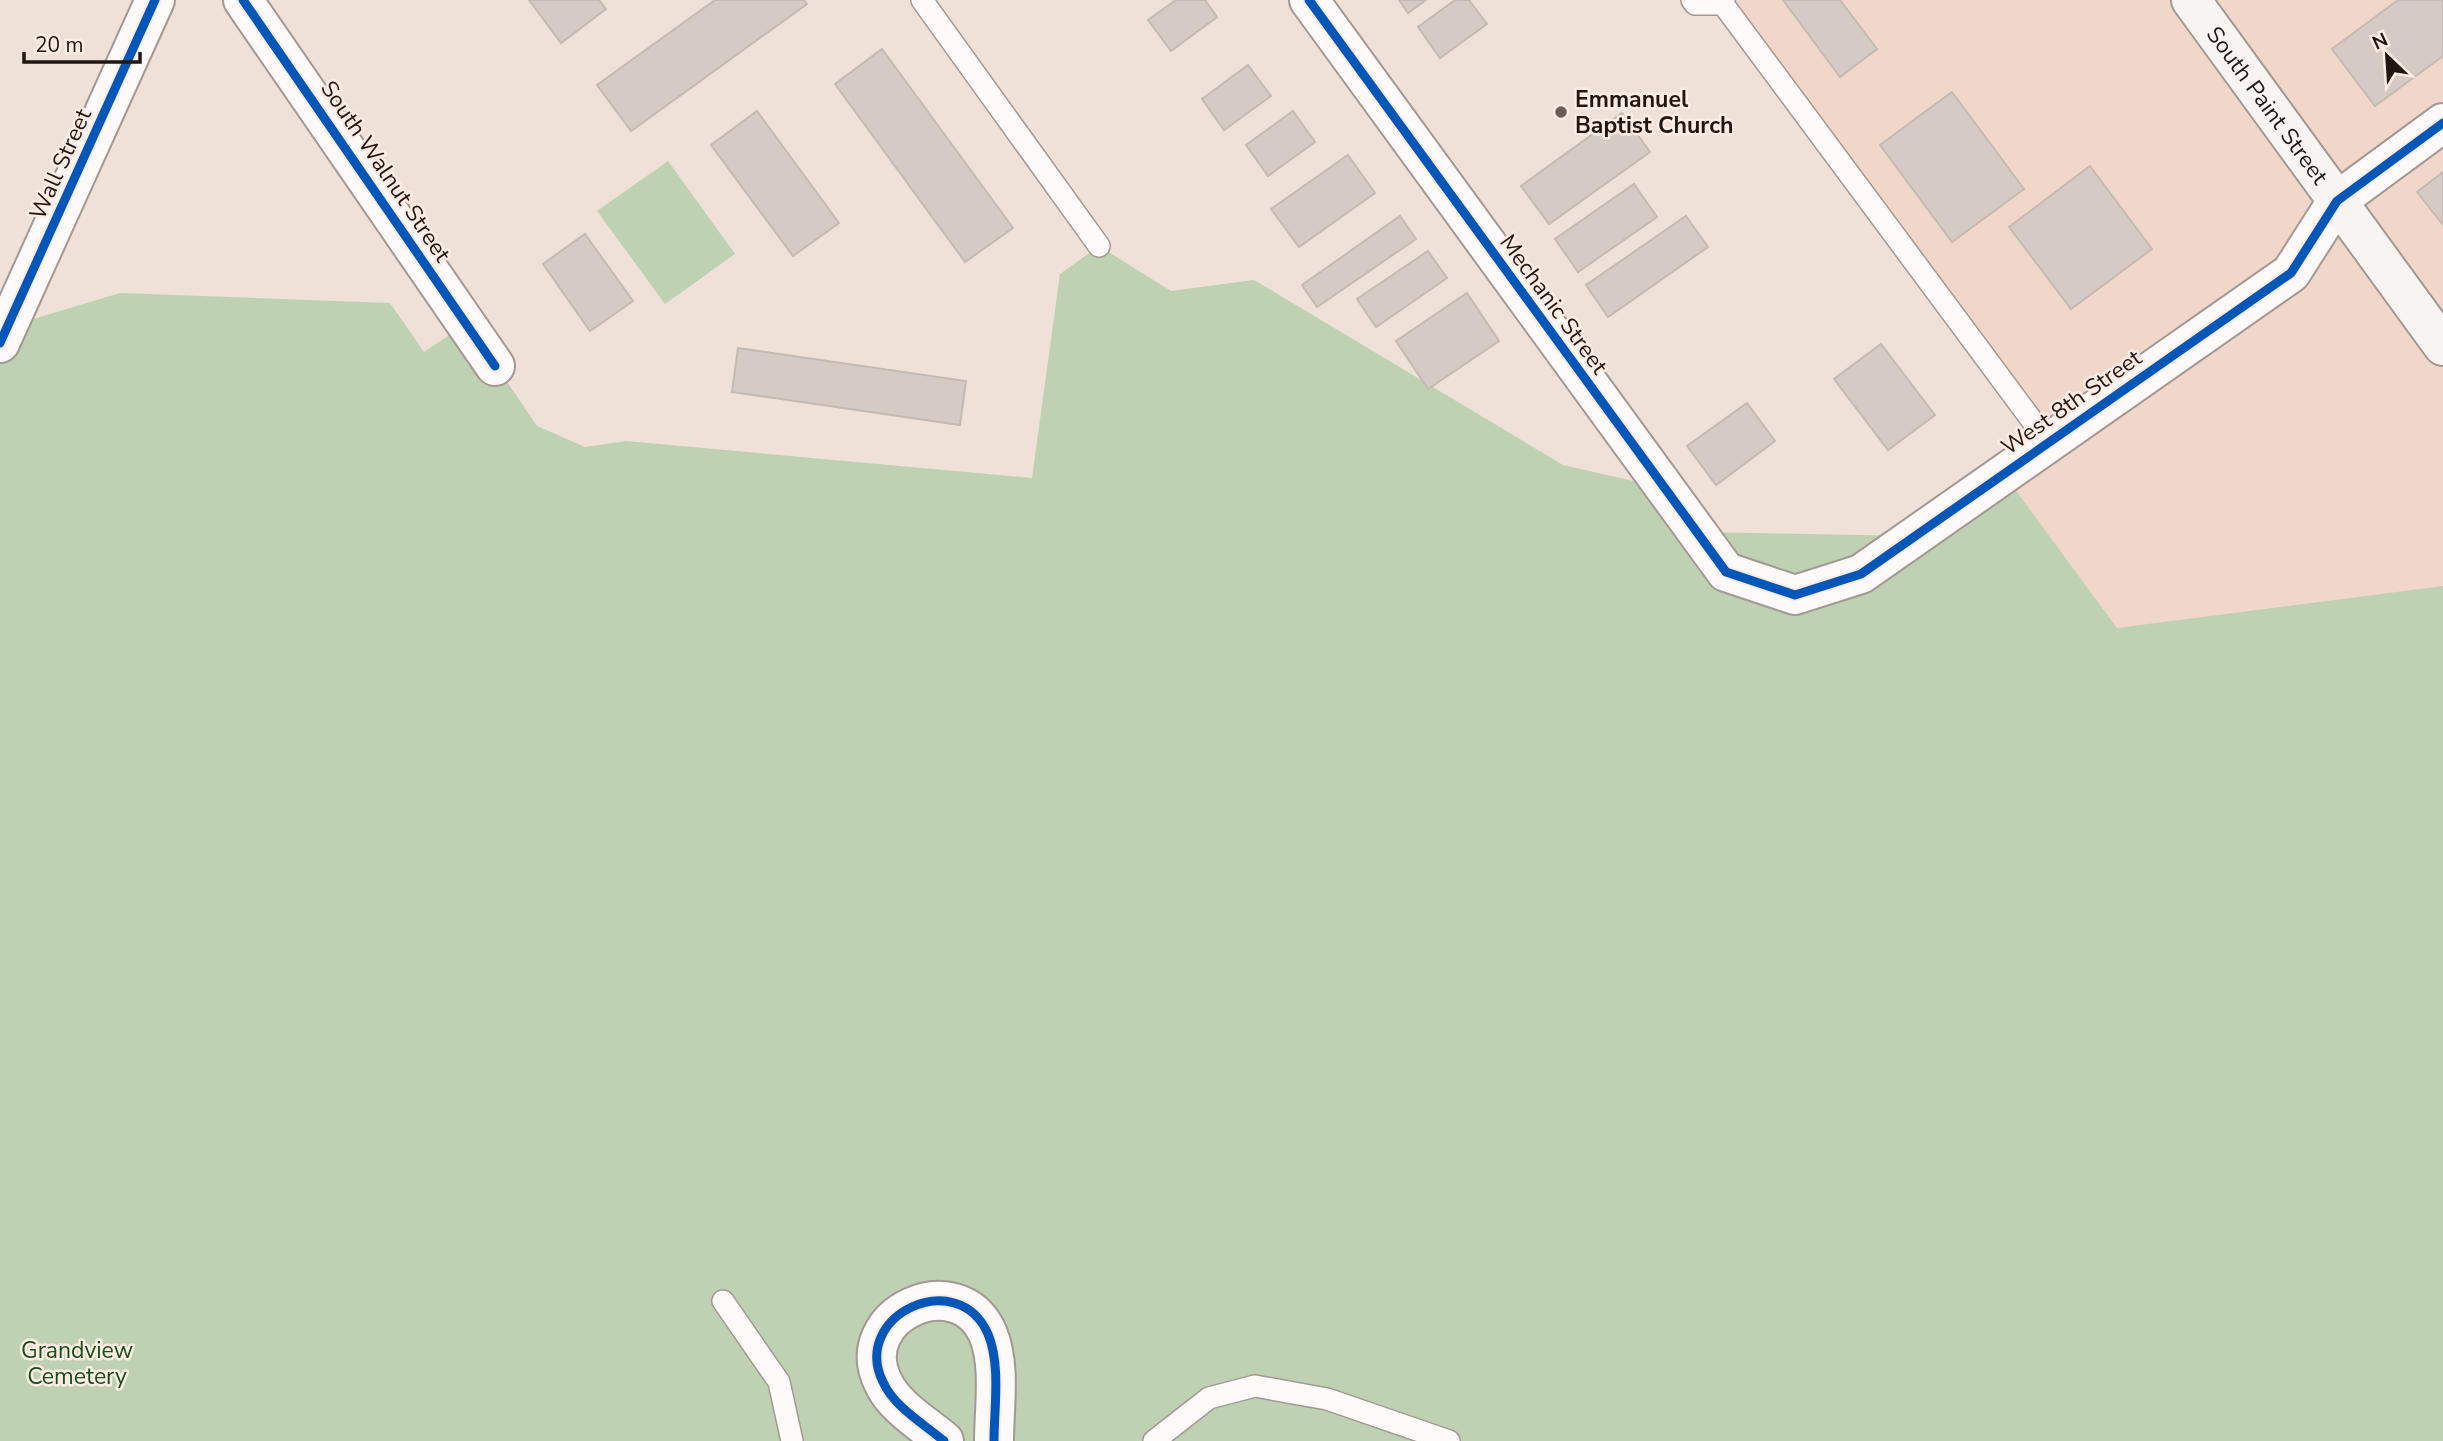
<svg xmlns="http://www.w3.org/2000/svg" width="2443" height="1441" font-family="'Nunito Sans',sans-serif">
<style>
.built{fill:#f1d7ca}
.green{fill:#bed1b2}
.building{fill:#d5cbc4;stroke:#c5bab3;stroke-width:2}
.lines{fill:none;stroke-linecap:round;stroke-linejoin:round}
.lane-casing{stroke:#a39892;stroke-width:24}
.street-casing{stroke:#a39892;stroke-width:42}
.secondary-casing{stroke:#a39892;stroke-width:42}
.lane{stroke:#fdfaf9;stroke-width:21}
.street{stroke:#fdfaf9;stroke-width:38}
.secondary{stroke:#f8f4f2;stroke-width:38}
.cycleway-casing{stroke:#fdece4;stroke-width:13}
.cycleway{stroke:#0057b8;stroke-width:9}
.poi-dot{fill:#685d57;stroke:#fdece4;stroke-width:2.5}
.labels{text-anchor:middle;stroke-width:5;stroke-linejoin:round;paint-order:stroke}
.poi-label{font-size:23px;font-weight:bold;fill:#201712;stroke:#fdece4;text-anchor:start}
.street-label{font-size:23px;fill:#201712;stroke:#fdece4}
.park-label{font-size:23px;fill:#164f18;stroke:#fdece4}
</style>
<rect width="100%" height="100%" fill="#efe0d8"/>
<path class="built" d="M1724,0h719v626l-318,14 -122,-167 45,-30z"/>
<path class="green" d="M668,161l67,93 -70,50 -68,-93z
M1099,246l72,45 83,-11 309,185 101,23 33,44 217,4 89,-63 114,155 326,-42v855h-2443v-1112l120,-36 270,10 34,49 43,-29 70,103 48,21 41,-6 406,37 28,-204z"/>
<path class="building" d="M529,0h70l7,9 -45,34z
M715,0h89l3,4 -176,127 -34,-46z
M1176,0h29l12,17 -46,34 -23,-31z
M1399,0h27l-18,13z
M1455,0h14l18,24 -47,34 -22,-31z
M1783,0h57l37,49 -37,28z
M2398,0h45v56l-68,50 -43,-57z
M882,49l131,179 -48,34 -130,-178z
M1248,65l23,31 -47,34 -22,-31z
M1952,92l72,97 -72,53 -72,-97z
M757,111l82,112 -46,33 -82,-111z
M1293,111l22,31 -47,34 -22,-31z
M1622,113l28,39 -101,72 -28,-38z
M1348,155l27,38 -76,54 -28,-38z
M2090,166l62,83 -81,60 -62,-82z
M2443,172v53l-26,-33z
M1634,184l23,33 -79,55 -23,-33z
M1400,216l16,23 -99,68 -15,-22z
M1686,216l22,31 -100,70 -22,-32z
M585,234l48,67 -43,30 -47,-67z
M1428,251l19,27 -71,49 -19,-28z
M1467,293l32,48 -71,48 -32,-48z
M1881,344l54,71 -47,35 -54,-71z
M738,348l228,33 -6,44 -228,-33z
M1747,403l28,38 -59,44 -29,-39z"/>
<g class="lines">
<g class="lane-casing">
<path id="lane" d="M922,0l177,246
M1692,0l3,4h28
M1724,0l-1,4 325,438
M723,1301l56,81 13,59
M1154,1441l55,-43 46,-12 72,13 122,42"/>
</g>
<g class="street-casing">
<path id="street" d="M243,0l252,366
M1309,0l417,572 69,23 66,-21 430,-301 46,-72 106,-78
M0,343l155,-343
M944,1441c-20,-17 -50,-34 -61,-59 -33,-67 75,-117 105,-48 13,31 6,75 6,107"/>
</g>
<g class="secondary-casing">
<g id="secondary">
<path id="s1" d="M2191,0l252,346"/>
</g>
</g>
<use href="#lane" class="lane"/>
<use href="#street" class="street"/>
<use href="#secondary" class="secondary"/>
<g class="cycleway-casing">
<path id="cycleway" d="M243,0l252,366
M1309,0l417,572 69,23 66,-21 430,-301 46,-72 106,-78
M0,343l155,-343
M944,1441c-20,-17 -50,-34 -61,-59 -33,-67 75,-117 105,-48 13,31 6,75 6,107"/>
</g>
<use href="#cycleway" class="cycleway"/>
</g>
<circle class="poi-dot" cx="1561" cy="112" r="7"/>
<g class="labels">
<g class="poi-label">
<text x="1575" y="107">Emmanuel<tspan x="1575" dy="26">Baptist Church</tspan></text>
</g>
<g class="street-label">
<text dy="8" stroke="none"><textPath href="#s1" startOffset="130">South Paint Street</textPath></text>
<text transform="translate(60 164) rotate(-66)" y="8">Wall Street</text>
<text transform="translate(386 171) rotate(56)" y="8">South Walnut Street</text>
<text transform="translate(1554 304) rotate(54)" y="8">Mechanic Street</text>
<text transform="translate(2071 402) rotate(-35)" y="8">West 8th Street</text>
</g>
<g class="park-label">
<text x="77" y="1358">Grandview<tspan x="77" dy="26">Cemetery</tspan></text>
</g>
</g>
<g transform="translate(2387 56) rotate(335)" stroke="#fdece4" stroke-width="5" paint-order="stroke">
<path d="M0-5L12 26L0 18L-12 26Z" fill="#201712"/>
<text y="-10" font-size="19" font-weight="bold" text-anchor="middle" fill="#201712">N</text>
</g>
<path d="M24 52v10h116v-10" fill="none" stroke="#201712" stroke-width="3.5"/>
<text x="35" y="52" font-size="21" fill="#201712" stroke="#fdece4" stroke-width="5" paint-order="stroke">20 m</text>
</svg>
